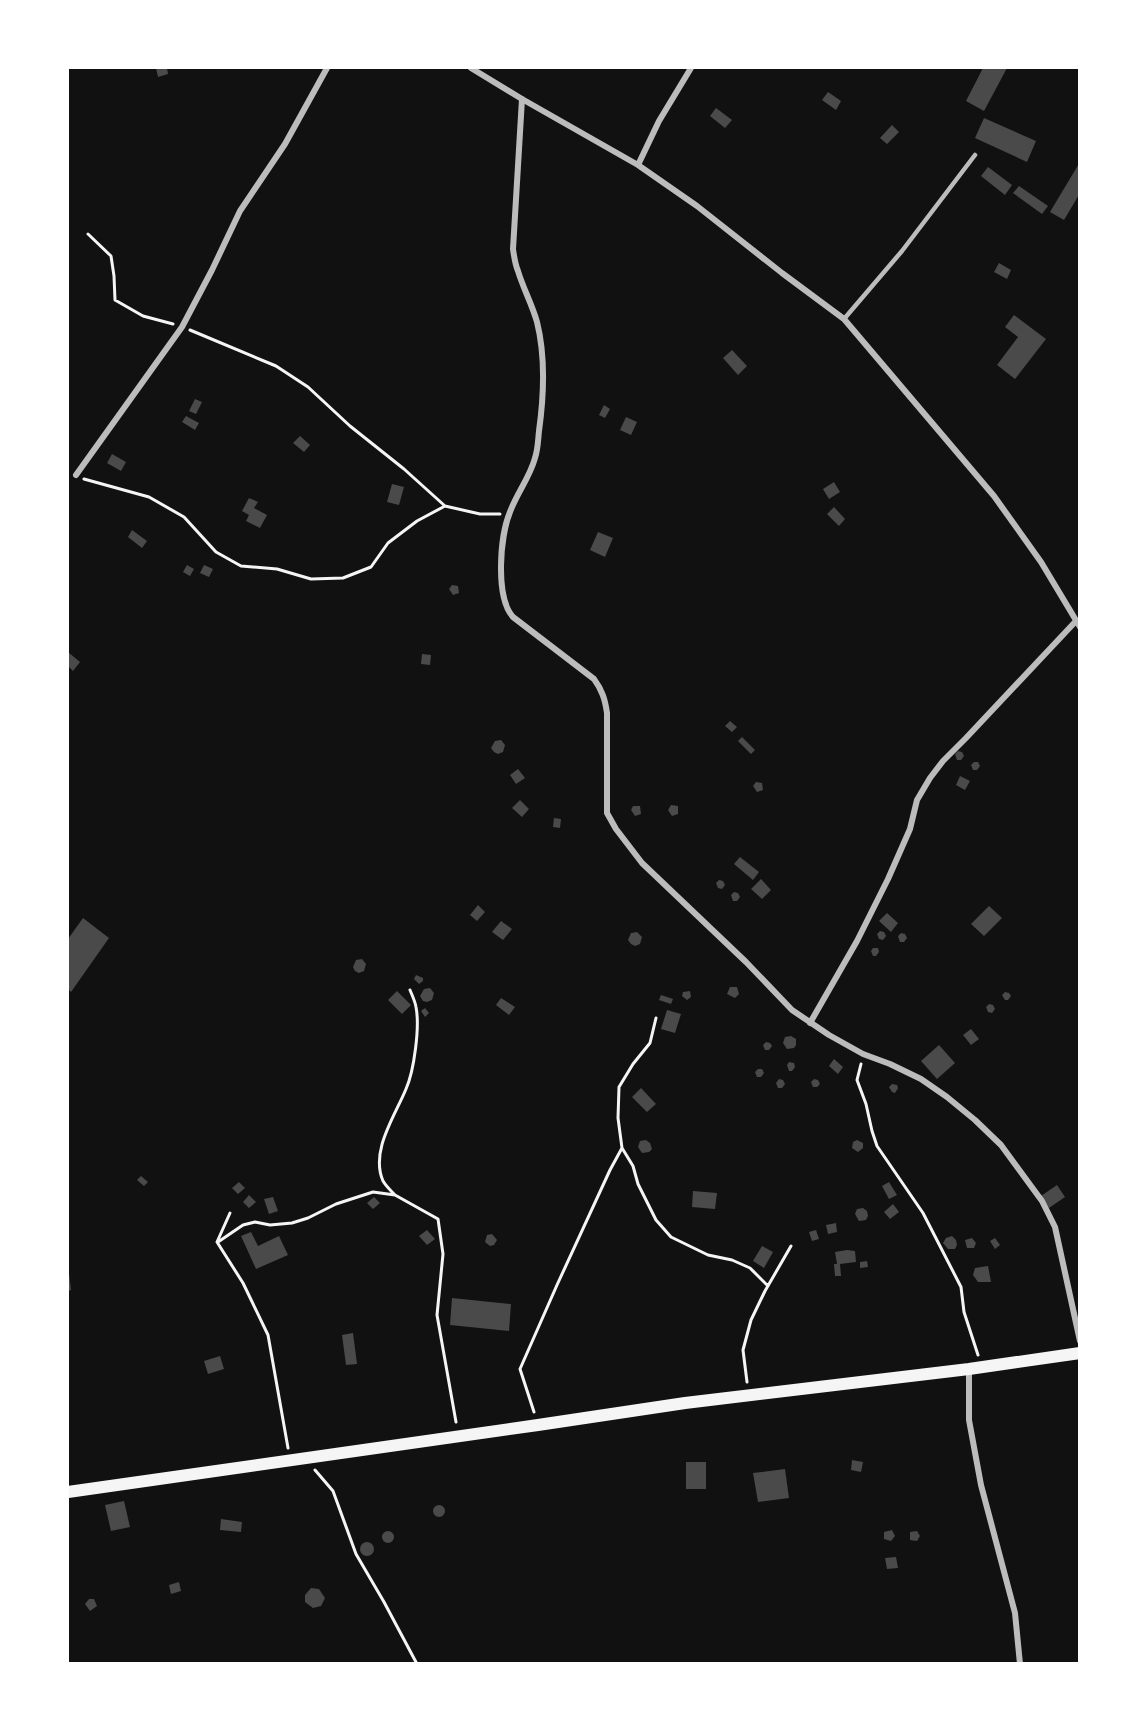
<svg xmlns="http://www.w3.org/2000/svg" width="1147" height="1731" font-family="'PT Sans',sans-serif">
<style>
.building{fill:#4a4a4a}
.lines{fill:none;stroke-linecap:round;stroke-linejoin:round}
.path{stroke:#f5f5f5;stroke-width:3}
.service{stroke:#bcbcbc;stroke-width:4.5}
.minor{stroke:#bcbcbc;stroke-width:6}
.secondary{stroke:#f5f5f5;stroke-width:12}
</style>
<rect width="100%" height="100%" fill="#111"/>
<path class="building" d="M156,68h11l1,6 -10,3z
M983,68h24l-23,43 -18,-10z
M828,92l13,9 -5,9 -14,-10z
M716,108l16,12 -7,8 -15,-12z
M984,118l52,23 -9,21 -52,-24z
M892,125l7,7 -12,12 -7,-6z
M1080,162v31l-16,27 -14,-8z
M988,167l24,18 -7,10 -24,-19z
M1019,186l29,20 -6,8 -29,-21z
M999,263l12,7 -4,9 -13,-7z
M1014,315l32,24 -31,40 -18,-14 21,-28 -13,-10z
M732,350l15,16 -9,9 -15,-17z
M195,399l7,3 -6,12 -7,-3z
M604,405l6,4 -5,9 -6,-3z
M186,416l13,7 -4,7 -13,-8z
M626,417l11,5 -6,13 -11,-5z
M300,436l10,9 -6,7 -11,-9z
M112,454l14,8 -5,9 -14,-8z
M834,482l6,10 -11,7 -6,-10z
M392,484l12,3 -5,18 -12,-3z
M249,498l9,4 -4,6 13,7 -7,13 -14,-7 3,-6 -7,-4z
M834,507l11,12 -6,7 -12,-12z
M132,530l15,11 -5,7 -14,-11z
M598,532l15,6 -8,19 -15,-7z
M187,565l7,4 -4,7 -7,-4z
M204,565l9,4 -4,8 -9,-4z
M452,585l6,1 1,7 -6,2 -4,-6z
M68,652l12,10 -7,9 -5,-5z
M422,654l9,1 -1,10 -9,-1z
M730,721l7,6 -5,5 -7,-6z
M742,737l13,13 -4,4 -13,-13z
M501,740l4,5 -2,7 -5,2 -4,-2 -3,-4 4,-7z
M958,751l4,1 2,4 -3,4h-4l-2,-6z
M974,762h4l2,4 -3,4h-4l-2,-5z
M518,769l7,9 -9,6 -6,-9z
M960,776l10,5 -5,9 -9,-5z
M756,782l6,1 1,7 -6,2 -4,-6z
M520,800l9,9 -7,8 -10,-9z
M671,805l7,1v8l-6,2 -4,-6z
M633,806h7l1,8 -6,2 -4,-6z
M554,818l7,1 -1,9 -7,-1z
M740,857l19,15 -6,8 -19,-16z
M761,879l10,11 -9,9 -11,-10z
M719,880l4,1 2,4 -3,4 -4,-1 -2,-5z
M734,892l4,1 2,4 -3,4h-4l-2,-6z
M478,905l7,7 -8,9 -7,-6z
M989,906l13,12 -18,18 -13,-12z
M887,913l11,10 -7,9 -12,-11z
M83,918l26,20 -38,54 -3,-3v-50z
M501,921l11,8 -9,11 -11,-8z
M880,931l4,1 2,4 -3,4 -4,-1 -2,-5z
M637,932l5,5 -2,7 -5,2 -4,-2 -3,-4 3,-7z
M901,933l4,1 2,4 -3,4h-4l-2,-6z
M873,948h5l1,4 -3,4h-3l-2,-5z
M362,959l4,5 -2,7 -5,2 -4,-2 -2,-4 3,-7z
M416,975l7,3v3l-4,3 -5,-5z
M730,987h7l2,7 -4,4 -8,-4z
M430,988l4,5 -2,7 -5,2 -4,-1 -3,-5 4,-7z
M397,991l14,14 -9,9 -14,-14z
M690,991l1,6 -4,3 -5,-4 1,-4z
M1005,992l4,1 2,3 -3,4h-3l-3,-5z
M661,995l12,4 -2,5 -12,-4z
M501,998l14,9 -6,8 -13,-10z
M989,1004l4,1 2,4 -3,4 -4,-1 -2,-5z
M425,1008l4,5 -4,4 -4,-6z
M667,1010l14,4 -6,19 -14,-4z
M971,1029l8,10 -8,6 -8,-10z
M791,1036l5,3v6l-2,3 -7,1 -4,-6 2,-6z
M766,1042l4,1 2,3 -3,4h-4l-2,-5z
M939,1045l16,18 -18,16 -16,-18z
M834,1059l9,8 -5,7 -9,-8z
M789,1062l5,1 1,4 -3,4h-3l-2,-6z
M758,1069h4l2,4 -3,4h-4l-2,-5z
M779,1079l4,1 2,4 -3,4h-4l-2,-5z
M814,1079l4,1 2,4 -3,3h-4l-2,-5z
M892,1084l5,1 1,3 -3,5 -3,-1 -3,-5z
M641,1088l15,16 -9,8 -15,-15z
M646,1140l4,3 2,6 -3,3 -7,1 -4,-6 2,-6z
M857,1140l6,3v5l-5,4 -6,-4 1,-6z
M141,1176l7,6 -4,4 -7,-6z
M239,1182l6,6 -7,6 -6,-6z
M889,1182l8,13 -8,4 -7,-13z
M1057,1185l8,12 -16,11 -8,-12z
M693,1191l24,2 -2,16 -23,-2z
M249,1195l7,7 -7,6 -6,-6z
M273,1197l5,14 -9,3 -5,-15z
M374,1197l6,6 -7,6 -6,-6z
M893,1204l6,8 -9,7 -6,-7z
M863,1208l4,3 1,5 -2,4 -7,1 -4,-7 2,-5z
M836,1223l1,9 -9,2 -2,-9z
M427,1230l8,9 -8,6 -8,-9z
M816,1230l3,9 -7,2 -3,-9z
M251,1232l7,14 21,-10 9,19 -32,14 -15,-33z
M492,1234l5,6 -3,5 -4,1 -5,-4 2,-7z
M952,1236l4,4 1,5 -2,4h-7l-5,-6 3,-5z
M972,1238l4,5 -2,5h-7l-2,-8z
M995,1238l5,7 -5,4 -5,-8z
M762,1246l11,6 -9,16 -11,-7z
M847,1250l8,1 1,11 -16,2 1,12h-6l-1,-12h3l-2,-12z
M867,1261l1,6 -8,1v-6z
M988,1266l3,16h-13l-5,-7 2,-7z
M68,1273h1l2,17 -3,1z
M452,1298l59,6 -2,27 -59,-6z
M353,1333l4,31 -11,1 -4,-30z
M220,1356l4,13 -16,5 -4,-13z
M852,1460l11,2 -2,10 -10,-2z
M686,1462h20v27h-20z
M785,1469l4,29 -31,4 -5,-29z
M124,1501l6,26 -19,4 -6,-26z
M433 1511a6 6 0 1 1 12 0a6 6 0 1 1-12 0Z
M221,1519l21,3 -1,10 -21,-2z
M892,1530l3,6 -4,5 -7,-2v-7z
M382 1537a6 6 0 1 1 12 0a6 6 0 1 1-12 0Z
M917,1531l3,5 -3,5 -7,-1v-8z
M360 1549a7 7 0 1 1 14 0a7 7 0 1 1-14 0Z
M896,1557l2,11 -11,1 -2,-11z
M179,1582l2,9 -10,3 -2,-9z
M311,1588l8,1 6,9 -4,8 -8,2 -8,-6v-7z
M89,1599h5l3,7 -7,5 -5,-7z"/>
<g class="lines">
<path class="path" d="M88,234l23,22 3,20 1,24 28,16 30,8
M190,330l86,36 32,21 42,39 54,43 41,37 35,8h20
M84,479l65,18 35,20 32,35 25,14 36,3 34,10 32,-1 28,-11 17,-24 29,-22 28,-15
M656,1018l-6,25 -17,21 -14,23 -1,31 4,30 11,18 5,18 18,36 15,17 37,18 24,5 18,8 18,18
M861,1064l-4,16 9,24 6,27 5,15 46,67 38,74 3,25 14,43
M395,1195l43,24 5,35 -6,61 19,107
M230,1213l-13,29 26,41 25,52 20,113
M218,1242l25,-17 12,-3 15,3 22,-2 16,-5 28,-14 37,-12 22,3c-4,-4 -9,-9 -12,-14 -13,-30 12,-65 23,-92 8,-18 14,-62 10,-82 -1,-6 -4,-12 -6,-17
M747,1382l-4,-32 8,-30 14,-29 26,-45
M534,1412l-14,-43 37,-84 53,-115 12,-22
M315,1470l18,21 23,63 28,48 33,62
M431,1664h11"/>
<path class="service" d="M844,319l58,-68 73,-96"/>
<path class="minor" d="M471,68l51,31 116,66 59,41 85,67 62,46 150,177 47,66 39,65
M522,99l-9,150c1,7 2,15 5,22 5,17 14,33 19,51 9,36 7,73 2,109 -1,9 -1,18 -4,27 -5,19 -18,35 -25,54 -10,24 -15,85 3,105l81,62c8,11 11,20 13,34v100l9,16 26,34 104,99 46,48 37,25 34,19 27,10 31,15 26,18 28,23 26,25 41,56 13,26 25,114
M638,165l21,-44 32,-53
M76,475l106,-148 30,-57 28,-59 45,-67 42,-76
M810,1023l47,-82 31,-62 22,-50 7,-29 13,-22 13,-17 23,-23 110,-117
M969,1369v51l12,65 34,128 5,51"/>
<path class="secondary" d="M68,1492l470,-67 147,-22 284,-34 111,-16"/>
</g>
<rect width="1147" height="1731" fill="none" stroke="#ffffff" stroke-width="138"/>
</svg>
